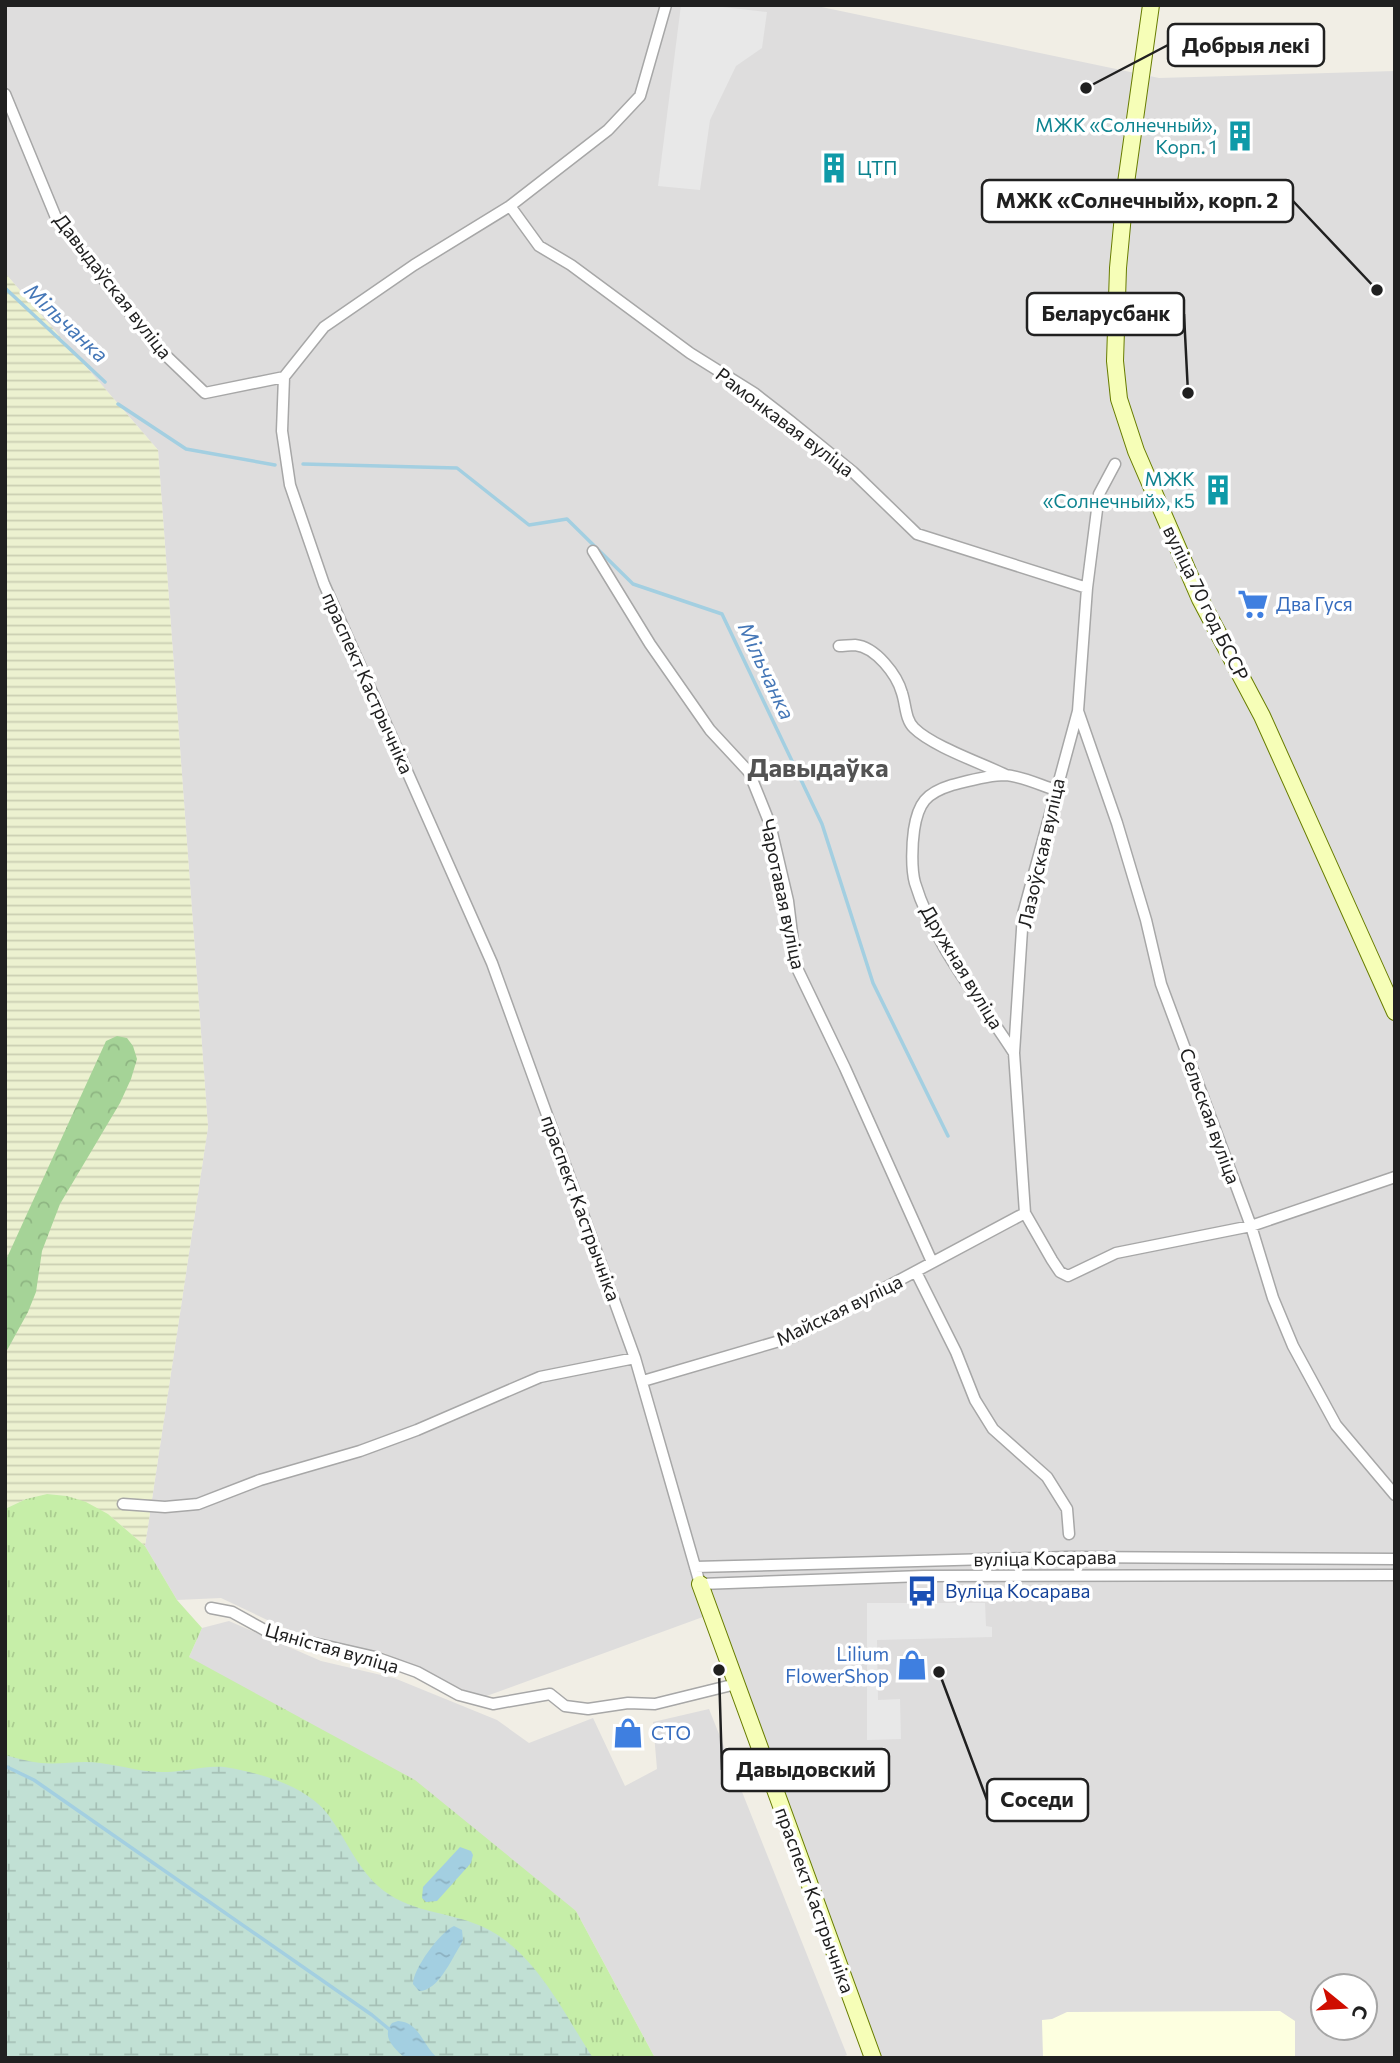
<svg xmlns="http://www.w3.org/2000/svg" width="1400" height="2063" font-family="Commissioner,sans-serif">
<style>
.residential{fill:#dedddd;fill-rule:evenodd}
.education{fill:#fdffe0}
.farmland{fill:url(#farmland-rules)}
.grass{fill:url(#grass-tufts)}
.forest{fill:url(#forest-crowns)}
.wetland{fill:url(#wetland-marsh)}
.parking{fill:#e8e8e8}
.water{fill:url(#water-ripples)}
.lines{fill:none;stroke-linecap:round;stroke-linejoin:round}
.stream{stroke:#a3cfe1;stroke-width:3.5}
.street-casing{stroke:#a7a7a7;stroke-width:13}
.secondary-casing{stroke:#687d00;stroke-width:18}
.street{stroke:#fff;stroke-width:10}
.secondary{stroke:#f6feb7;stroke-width:16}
.labels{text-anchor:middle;stroke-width:7;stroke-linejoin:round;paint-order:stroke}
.culture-label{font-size:19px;fill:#0d838f;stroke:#fff;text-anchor:end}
.street-label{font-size:19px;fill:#202020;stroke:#fff}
.shop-label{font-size:19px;fill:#366cbe;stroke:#fff;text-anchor:start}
.transit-label{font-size:19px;fill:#164399;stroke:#fff;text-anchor:start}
.water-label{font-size:21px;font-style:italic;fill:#4577b7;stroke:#fff}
.district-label{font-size:26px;font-weight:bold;fill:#535353;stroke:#fff}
.leader{fill:none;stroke:#202020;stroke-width:2.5}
.callout-dot{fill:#202020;stroke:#fff;stroke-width:2.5}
.callout{fill:#fff;stroke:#202020;stroke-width:2.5}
.callout-label{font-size:21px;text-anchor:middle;font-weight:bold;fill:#202020}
</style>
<defs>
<pattern id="farmland-rules" width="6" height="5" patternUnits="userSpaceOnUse" patternTransform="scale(1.75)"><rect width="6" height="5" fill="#ecf1d0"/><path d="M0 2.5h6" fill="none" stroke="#caceb2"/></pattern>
<pattern id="grass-tufts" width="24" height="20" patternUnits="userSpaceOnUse" patternTransform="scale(1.75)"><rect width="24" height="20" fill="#c6eea8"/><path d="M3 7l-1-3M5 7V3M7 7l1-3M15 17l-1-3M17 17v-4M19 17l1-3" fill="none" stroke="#aacc90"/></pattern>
<pattern id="forest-crowns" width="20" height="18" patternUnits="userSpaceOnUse" patternTransform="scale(1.75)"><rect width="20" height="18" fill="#a5d397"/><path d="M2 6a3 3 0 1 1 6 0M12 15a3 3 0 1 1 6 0" fill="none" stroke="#8eb582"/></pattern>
<pattern id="wetland-marsh" width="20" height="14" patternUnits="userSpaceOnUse" patternTransform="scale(1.75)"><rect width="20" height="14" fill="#c1e0d4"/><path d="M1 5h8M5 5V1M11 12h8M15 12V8" fill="none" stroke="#a6c0b6"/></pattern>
<pattern id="water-ripples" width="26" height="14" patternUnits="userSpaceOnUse" patternTransform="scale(1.75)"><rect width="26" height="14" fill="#a3cfe1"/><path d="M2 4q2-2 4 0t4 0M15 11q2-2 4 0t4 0" fill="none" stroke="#8cb1c1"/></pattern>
</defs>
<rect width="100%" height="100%" fill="#f1eee5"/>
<path class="residential" d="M5,5h807l347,73 236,-7v1987h-522l-162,-444 -230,84 -97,-45 -85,-18 -78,-37 -44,2 -32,-54 63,-419 -50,-677 -153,-177zM1323,1986h42v42h-42z
M229,1621l92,40 73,17 103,42 32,23 64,-25 32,68 32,-17 -4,-47 56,-13 138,346 -7,3h-185l-79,-147 -387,-254 13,-29z"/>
<path class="education" d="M1280,2011l15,10v37h-252l-1,-38 10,-1 15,-7z"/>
<path class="farmland" d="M5,273l153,177 50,677 -63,419 -37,-32 -41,-18 -20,-2 -21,5 -21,10z"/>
<path class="grass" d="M47,1494l20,2 19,6 22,12 37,32 32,54 25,28 -13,29 226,123 161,131 79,147h-650v-549l21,-10z"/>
<path class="forest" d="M117,1036l10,2 6,8 4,13 -6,20 -11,24 -60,101 -18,47 -6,41 -8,20 -23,42v-92l101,-221z"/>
<path class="wetland" d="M5,1755c12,3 24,7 36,8 20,2 39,-3 59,0 23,3 44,10 68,9 26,-1 41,-9 68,-3 32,7 69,18 90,43 19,24 29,53 52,74 30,27 69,25 103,40 53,23 82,86 112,132h-588z"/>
<path class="parking" d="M681,5h25l61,7 -5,36 -26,18 -26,54 -10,70 -42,-4z
M867,1603h118l1,23 6,1v10l-115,3 1,60 22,-1 1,40 -34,1z"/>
<path class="water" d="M460,1847l11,4 2,4 -2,8 -34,38 -11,1 -4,-4 1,-11z
M454,1926l8,4 1,10 -3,6c-9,14 -22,45 -41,45l-6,-7c0,-15 27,-52 41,-58z
M398,2021c22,1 25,26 40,37h-33c-11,-10 -24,-21 -13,-35z"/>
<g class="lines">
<path class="stream" d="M5,288l100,94
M118,404l68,45 89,16
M303,464l154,4 72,57 38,-6 66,65 89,30 100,210 51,159 75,153
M5,1766l29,14 338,235 18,15"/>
<g class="street-casing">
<path id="street" d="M666,5l-26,91 -32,34 -98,76 -96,59 -90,62 -40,50 -2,54 8,54 34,99 168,379 143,395 65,226 223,-8 472,-1
M5,94l52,126 99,126 49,47 79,-16
M510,206l29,40 32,19 119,88 64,40 36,28 63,51 64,62 170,54
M1115,464l-16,30 -12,94 -9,123 -55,203 -9,139 11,160 27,47 8,12 8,4 48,-23 135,-27 144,-49
M593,551l57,93 60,86 39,42 21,52 18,77 8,65 49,102 87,194
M839,646c5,0 11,-1 16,-1 21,2 42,30 47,48 4,12 3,26 12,35 18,18 67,35 92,47
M1078,711l39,112 29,97 15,64 90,242 22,72 20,48 43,79 59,70
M1014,1053c-34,-53 -81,-110 -99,-170 -4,-14 -3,-39 -1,-53 4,-27 12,-37 38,-45 16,-4 36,-10 53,-10 16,1 35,10 51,15
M916,1272l40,80 19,48 18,29 54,48 20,32 2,25
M643,1381l150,-44 232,-124
M123,1504l42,3 33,-3 62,-24 100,-29 57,-21 123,-53 95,-19
M695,1567l373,-10 327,2
M211,1608l21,4 38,21 105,24 42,15 42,23 34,9 57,-10 15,12 23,3 40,-6 27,1 81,-20"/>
</g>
<g class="secondary-casing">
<path id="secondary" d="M1151,5l-25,178 -8,85 -3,93 4,38 17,52 64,148 62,117 133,296
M700,1584l173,474"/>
</g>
<use href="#street" class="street"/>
<use href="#secondary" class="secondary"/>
</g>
<defs>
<g id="building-bare" transform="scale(2.415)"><path d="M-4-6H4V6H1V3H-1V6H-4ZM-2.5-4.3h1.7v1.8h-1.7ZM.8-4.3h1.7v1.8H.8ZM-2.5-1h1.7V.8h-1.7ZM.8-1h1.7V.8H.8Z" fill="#0f9aa8" stroke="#fff" stroke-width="2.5" paint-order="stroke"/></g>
<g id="supermarket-bare" transform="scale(2.415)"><path d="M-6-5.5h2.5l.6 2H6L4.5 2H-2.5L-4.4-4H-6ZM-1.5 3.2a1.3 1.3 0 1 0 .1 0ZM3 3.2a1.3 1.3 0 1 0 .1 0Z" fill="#3f7fe0" stroke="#fff" stroke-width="2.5" paint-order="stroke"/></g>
<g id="bus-bare" transform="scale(2.415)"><path d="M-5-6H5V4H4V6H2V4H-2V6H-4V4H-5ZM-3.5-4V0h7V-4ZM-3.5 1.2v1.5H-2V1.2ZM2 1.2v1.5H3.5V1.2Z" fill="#1a4fb4" stroke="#fff" stroke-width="2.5" paint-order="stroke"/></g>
<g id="shop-bare" transform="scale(2.415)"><path d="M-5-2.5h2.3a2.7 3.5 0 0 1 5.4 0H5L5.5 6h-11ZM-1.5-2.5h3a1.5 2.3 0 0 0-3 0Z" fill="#3f7fe0" stroke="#fff" stroke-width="2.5" paint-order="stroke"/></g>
</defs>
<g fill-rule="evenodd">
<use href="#building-bare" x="1240" y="136"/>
<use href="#building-bare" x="834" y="168"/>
<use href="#building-bare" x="1218" y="490"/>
<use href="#supermarket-bare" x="1253" y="604"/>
<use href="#bus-bare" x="922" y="1591"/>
<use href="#shop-bare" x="912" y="1665"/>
<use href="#shop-bare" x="628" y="1733"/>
</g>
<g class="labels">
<g class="culture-label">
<text x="1217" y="132">МЖК «Солнечный»,<tspan x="1217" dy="22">Корп. 1</tspan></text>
<text x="857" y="175" text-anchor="start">ЦТП</text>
<text x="1195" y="486">МЖК<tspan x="1195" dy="22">«Солнечный», к5</tspan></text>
</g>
<g class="street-label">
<text transform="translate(113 286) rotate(52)" y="7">Давыдаўская вуліца</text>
<text transform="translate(785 422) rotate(37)" y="7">Рамонкавая вуліца</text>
<text transform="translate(1206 603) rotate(64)" y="7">вуліца 70 год БССР</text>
<text transform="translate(368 683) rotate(66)" y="7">праспект Кастрычніка</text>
<text transform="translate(1041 853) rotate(-77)" y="7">Лазоўская вуліца</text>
<text transform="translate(783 894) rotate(78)" y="7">Чаротавая вуліца</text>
<text transform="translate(962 967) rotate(59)" y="7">Дружная вуліца</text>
<text transform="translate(1210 1116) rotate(70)" y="7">Сельская вуліца</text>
<text transform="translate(581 1208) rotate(70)" y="7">праспект Кастрычніка</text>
<text transform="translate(839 1310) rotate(-26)" y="7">Майская вуліца</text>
<text transform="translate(1045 1558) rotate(-1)" y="7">вуліца Косарава</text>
<text transform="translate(332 1648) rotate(16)" y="7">Цяністая вуліца</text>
<text transform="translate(815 1900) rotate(70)" y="7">праспект Кастрычніка</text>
</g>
<g class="shop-label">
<text x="1276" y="611">Два Гуся</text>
<text x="889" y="1661" text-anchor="end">Lilium<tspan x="889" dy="22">FlowerShop</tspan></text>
<text x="651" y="1740">СТО</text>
</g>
<g class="transit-label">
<text x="945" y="1598">Вуліца Косарава</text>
</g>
<g class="water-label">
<text transform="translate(66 323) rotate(43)" y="7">Мільчанка</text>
<text transform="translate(766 671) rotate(65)" y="7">Мільчанка</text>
</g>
<g class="district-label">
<text x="818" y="777">Давыдаўка</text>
</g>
</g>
<path class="leader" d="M1086 88L1168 45M1377 290L1293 201M1188 393L1184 314M719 1670L722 1770M939 1672L987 1800"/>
<g class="callout-dot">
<circle cx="1086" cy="88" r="7"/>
<circle cx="1377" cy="290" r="7"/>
<circle cx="1188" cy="393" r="7"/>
<circle cx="719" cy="1670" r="7"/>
<circle cx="939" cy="1672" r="7"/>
</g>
<g class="callout">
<rect x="1168" y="24" width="156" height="42" rx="7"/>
<rect x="982" y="180" width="311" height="42" rx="7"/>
<rect x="1027" y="293" width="157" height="42" rx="7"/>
<rect x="722" y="1749" width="167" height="42" rx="7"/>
<rect x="987" y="1779" width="101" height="42" rx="7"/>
</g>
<g class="callout-label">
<text x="1246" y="53">Добрыя лекі</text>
<text x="1137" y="208">МЖК «Солнечный», корп. 2</text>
<text x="1106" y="321">Беларусбанк</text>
<text x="806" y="1777">Давыдовский</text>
<text x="1037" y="1807">Соседи</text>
</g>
<rect width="1400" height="2063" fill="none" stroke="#202020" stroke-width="14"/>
<g transform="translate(1344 2007) rotate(108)"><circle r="33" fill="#ffffff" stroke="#a6a6a6" stroke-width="2"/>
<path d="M0-5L12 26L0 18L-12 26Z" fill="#cf0d00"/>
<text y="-10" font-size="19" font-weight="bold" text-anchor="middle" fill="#202020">С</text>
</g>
</svg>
